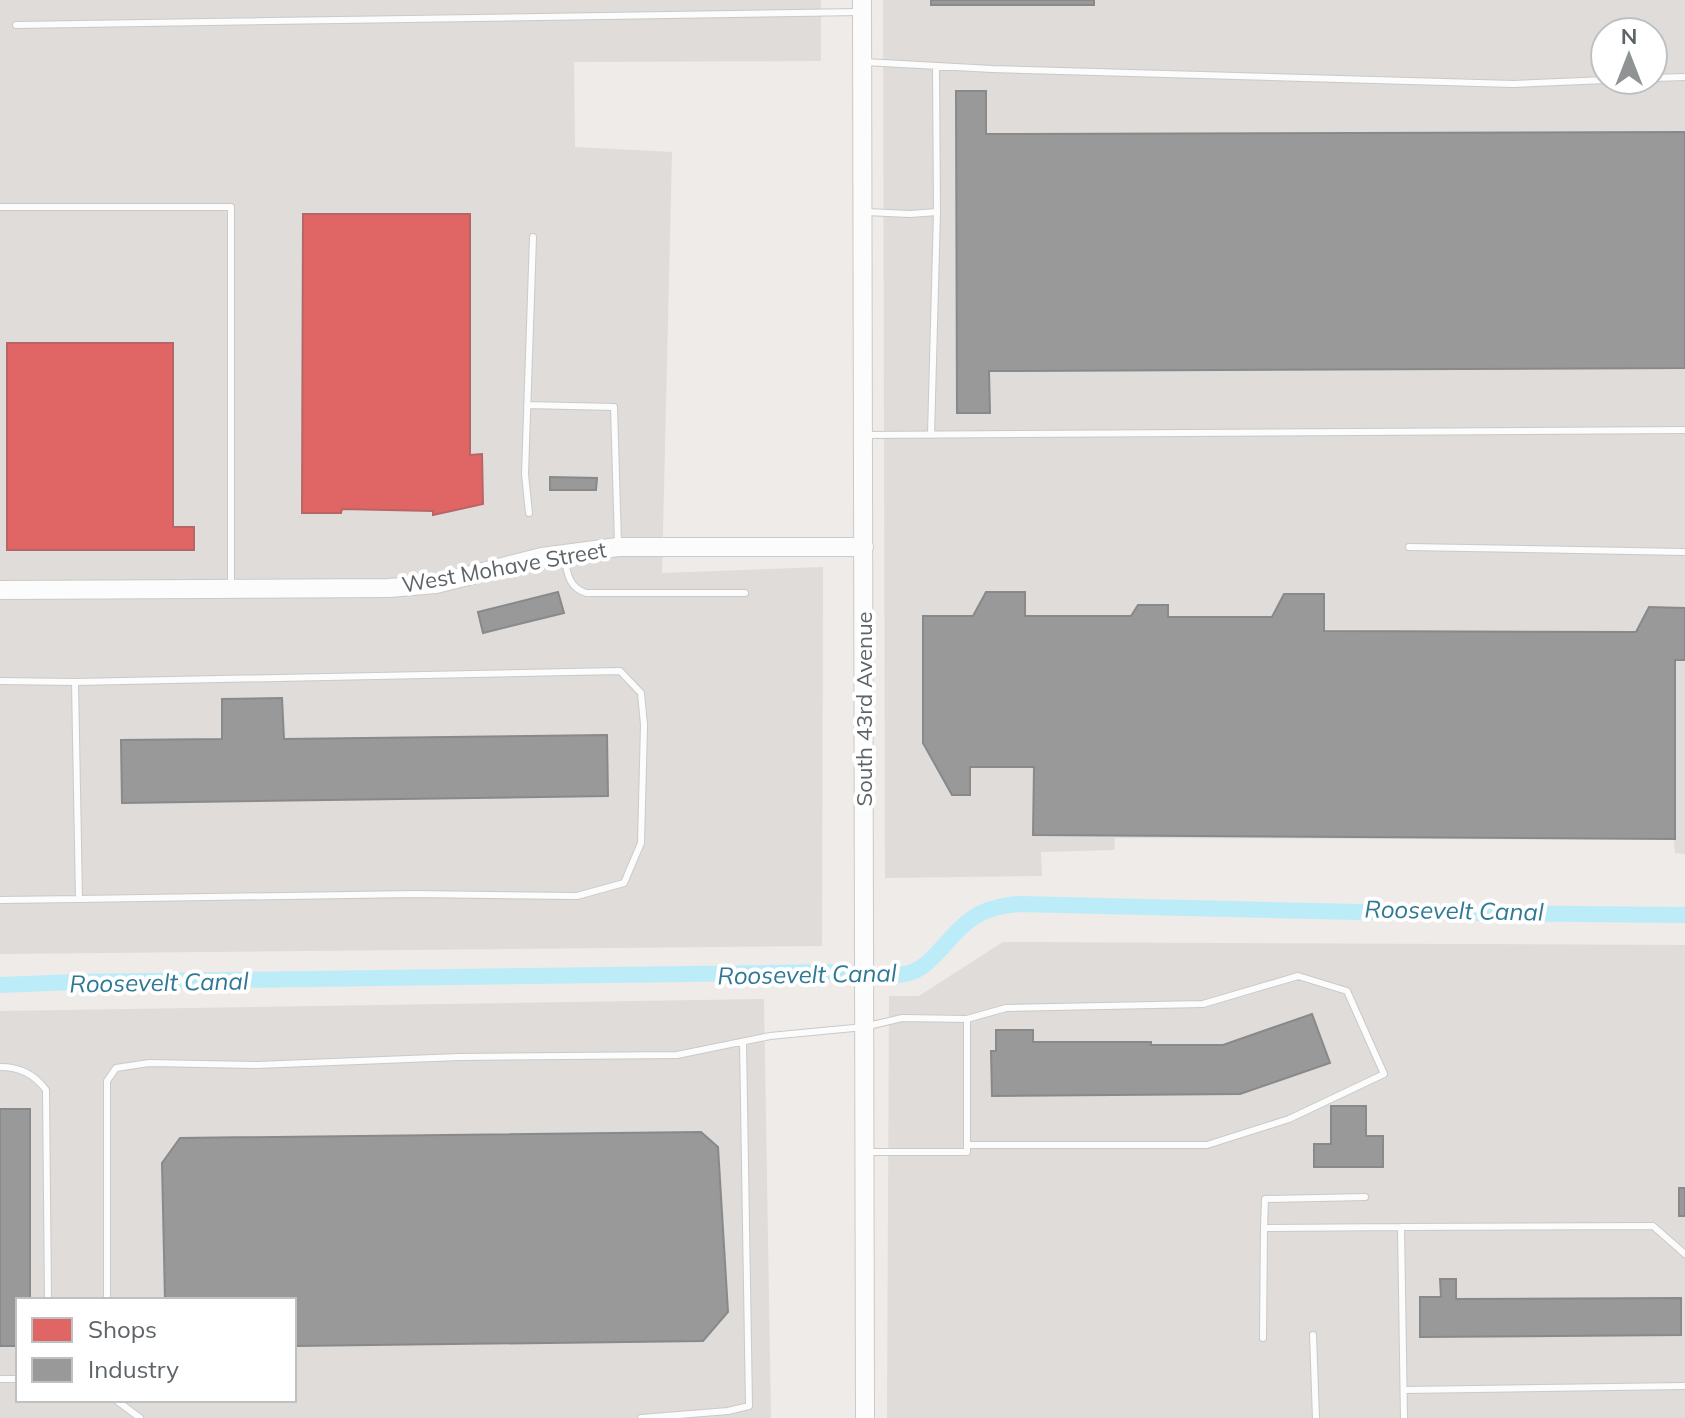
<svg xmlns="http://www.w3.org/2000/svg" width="1685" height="1418" font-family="Mulish,sans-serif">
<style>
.industrial{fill:#dfdcd9;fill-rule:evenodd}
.shops{fill:#e06666;stroke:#b96566;stroke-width:2}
.industry{fill:#999;stroke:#87898a;stroke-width:2}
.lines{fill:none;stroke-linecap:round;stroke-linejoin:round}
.canal{stroke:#bcecf8;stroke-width:16}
.lane-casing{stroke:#c9cac9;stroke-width:8}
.secondary-casing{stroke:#c9cac9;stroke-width:20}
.lane{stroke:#fcfcfc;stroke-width:6}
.secondary{stroke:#fcfcfc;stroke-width:18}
.labels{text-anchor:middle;stroke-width:8;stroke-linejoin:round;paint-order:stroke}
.street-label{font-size:22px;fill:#5d6467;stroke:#fff}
.water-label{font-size:24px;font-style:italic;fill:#307996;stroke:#fff}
</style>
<rect width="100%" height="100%" fill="#eeebe8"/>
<path class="industrial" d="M0,0h821v61l-247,1 1,85 97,5 -10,421 161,-6 -1,379 -822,8z
M883,0h802v854l-10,-1 -1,-13 -559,-2 -1,12 -73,2 1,24 -157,2zM1605,32h48v48h-48z
M1003,942l682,3v473h-798l2,-422h30z
M764,999l7,419h-771v-407zM18,1300h276v100h-276z"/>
<path class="shops" d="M303,214h167v241l12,-1 1,50 -50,11v-4l-91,-2 -1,4h-39z
M7,343h166v184h21v23h-187z"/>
<path class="industry" d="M931,0h163v5h-163z
M956,91h30v43l699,-2v236l-696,3 1,42h-33z
M550,477l47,1 -1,12h-46z
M558,592l6,21 -81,20 -5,-21z
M986,592h39v24h106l7,-11h30v12h104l12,-23h40v37l312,1 13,-25 36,1v52h-10v179l-642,-4 1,-68h-64v28h-18l-29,-52v-127h50z
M282,698l2,41 323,-4 1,61 -486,7 -1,-63 101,-1v-40z
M1312,1014l18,49 -90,31 -248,2 -1,-45h5v-21h37v12h118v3h72z
M1331,1106h35v30h17v31h-69v-23h17z
M0,1109h30v191h-12v46h-18z
M701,1132l17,15 10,165 -25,29 -409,5v-46h-129l-3,-137 18,-25z
M1679,1188h6v28h-6z
M1440,1279h16v20l225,-1v37l-261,2v-40h21z"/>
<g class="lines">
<path class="canal" d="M0,985l75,-3 756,-10c21,1 63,7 81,0 12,-4 20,-14 29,-23 26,-29 36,-41 77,-45l341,8 326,3"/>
<g class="lane-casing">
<path id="lane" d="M16,25l844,-13
M865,62l127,7 521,15 92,-4
M1653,78l32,-1
M0,207h231v378
M866,212l44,2 27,-2
M527,405l87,2 4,136
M864,435l821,-5
M931,435l6,-223 -1,-146
M529,513l-4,-39 8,-237
M1409,547l276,5
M564,557c4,17 4,30 22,36h159
M0,681l75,1 4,217 -79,1
M75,682l545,-11 21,22 3,32 -3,118 -17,40 -47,13 -163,-2 -335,5
M967,1019l39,-11 197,-4 95,-28 49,15 37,83 -95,45 -82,26h-240
M0,1067c20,0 34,7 46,23l2,210
M1365,1197l-100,2 -1,29 137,-1
M107,1300v-219l9,-13 33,-5 108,2 202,-8 218,-2 93,-19 94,-9 38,-9 65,1v133h-101
M1313,1335l3,83
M1263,1338l1,-110
M0,1379h18
M1404,1390l281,-4
M116,1400l24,18
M641,1418l87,-7 21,-5 -6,-364
M1404,1418l-3,-191 252,-1 32,28"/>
</g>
<g class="secondary-casing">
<path id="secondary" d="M862,0l3,1418
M0,590l389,-2 47,-4 106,-27 76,-10h246"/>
</g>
<use href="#lane" class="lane"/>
<use href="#secondary" class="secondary"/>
</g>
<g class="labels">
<g class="street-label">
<text transform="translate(504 567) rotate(-10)" y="8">West Mohave Street</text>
<text transform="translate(864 709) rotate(-90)" y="8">South 43rd Avenue</text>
</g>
<g class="water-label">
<text transform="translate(1454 911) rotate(1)" y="8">Roosevelt Canal</text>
<text transform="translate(807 975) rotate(-1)" y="8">Roosevelt Canal</text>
<text transform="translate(159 983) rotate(-1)" y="8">Roosevelt Canal</text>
</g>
</g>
<rect x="16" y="1298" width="280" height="104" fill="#ffffff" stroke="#bec1c2" stroke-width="2"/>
<rect x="32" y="1318" width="40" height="24" fill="#e06666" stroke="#bec1c2" stroke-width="2"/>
<text x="88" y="1338" font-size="24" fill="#5d6467">Shops</text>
<rect x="32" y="1358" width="40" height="24" fill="#999999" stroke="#bec1c2" stroke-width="2"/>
<text x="88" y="1378" font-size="24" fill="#5d6467">Industry</text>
<g transform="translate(1629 56)"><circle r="38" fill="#ffffff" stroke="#bec1c2" stroke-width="2"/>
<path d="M0-6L14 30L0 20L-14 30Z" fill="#909394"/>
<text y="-12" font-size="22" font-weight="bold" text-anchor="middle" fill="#5d6467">N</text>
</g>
</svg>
